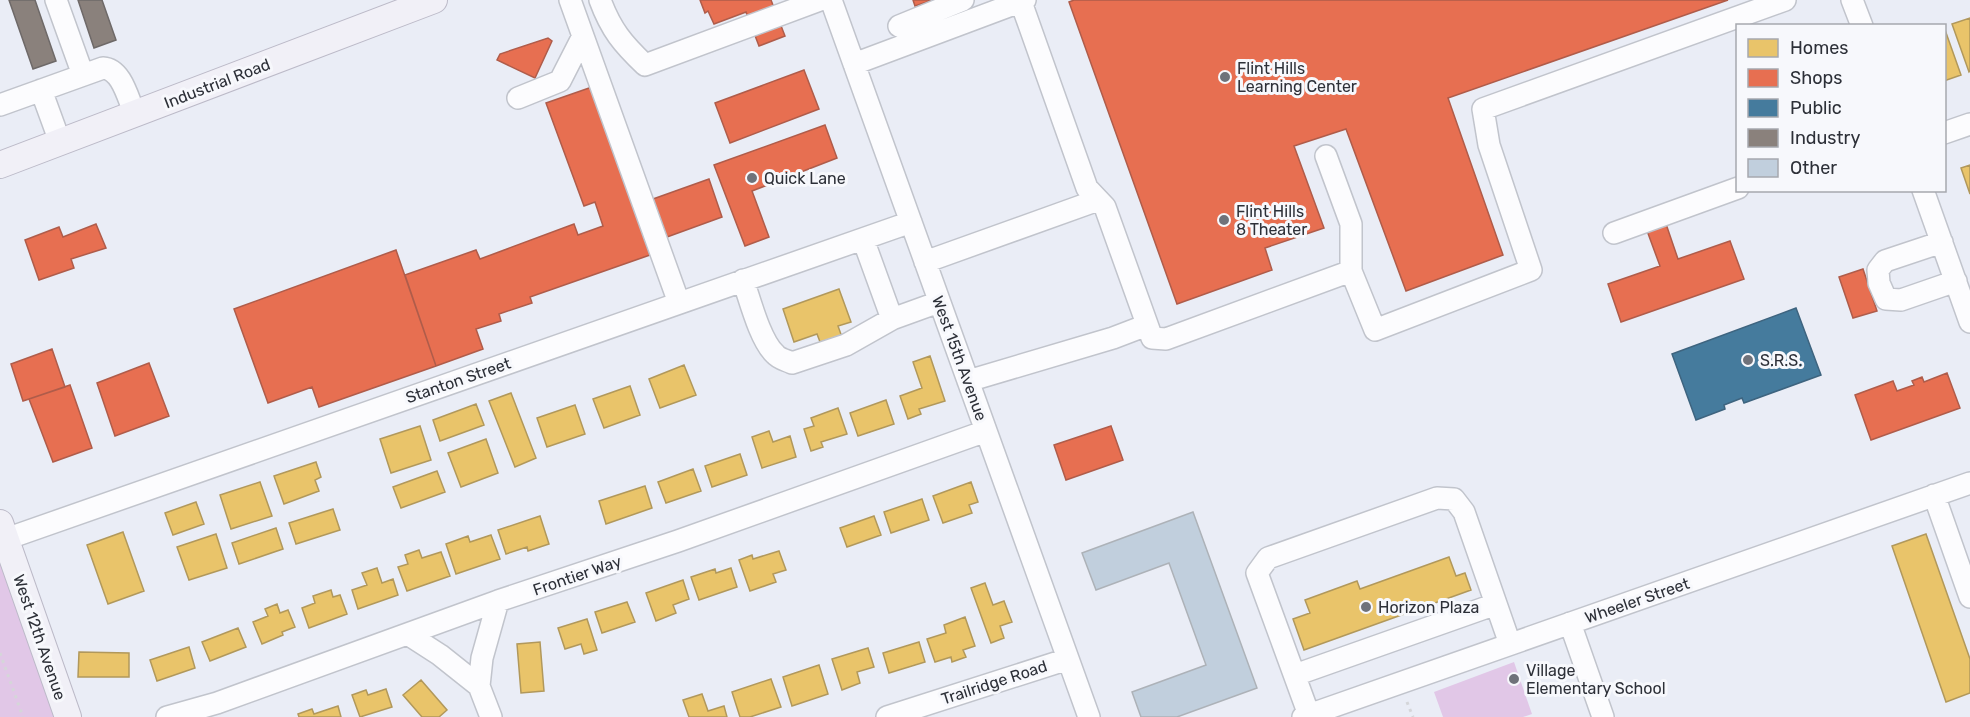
<svg xmlns="http://www.w3.org/2000/svg" width="1970" height="717" font-family="Rubik,sans-serif">
<style>
.green{fill:#e1c7e7}
.homes{fill:#e9c46a;stroke:#b1985b;stroke-width:1.5}
.shops{fill:#e76f51;stroke:#af5c4a;stroke-width:1.5}
.public{fill:#457b9d;stroke:#3e647f;stroke-width:1.5}
.industry{fill:#8a817c;stroke:#6e6968;stroke-width:1.5}
.building{fill:#c1cfdd;stroke:#adb2b8;stroke-width:1.5}
.lines{fill:none;stroke-linecap:round;stroke-linejoin:round}
.minor-casing{stroke:#c1c4cc;stroke-width:24}
.major-casing{stroke:#bcbac8;stroke-width:28}
.path{stroke:#d5d6d9;stroke-width:3;stroke-dasharray:3 4.5;stroke-linecap:butt}
.minor{stroke:#fcfcfe;stroke-width:21}
.major{stroke:#f1f0f7;stroke-width:26}
.poi-dot{fill:#6f727a;stroke:#f7f8fc;stroke-width:2}
.labels{text-anchor:middle;stroke-width:6;stroke-linejoin:round;paint-order:stroke}
.poi-label{font-size:16px;fill:#2d3038;stroke:#f7f8fc;text-anchor:start}
.street-label{font-size:16px;fill:#2d3038;stroke:#f7f8fc}
</style>
<rect width="100%" height="100%" fill="#eaedf6"/>
<path class="green" d="M0,563l55,154h-55z
M1514,662l18,52 -9,3h-80l-9,-25z"/>
<path class="homes" d="M1970,18v53l-1,1 -17,-48z
M1944,27l17,48 -17,6z
M1970,165v29l-9,-26z
M839,289l12,33 -13,4 5,14 -21,7 -5,-13 -23,8 -11,-33z
M930,356l15,45 -26,8 2,5 -13,5 -8,-23 22,-8 -9,-26z
M684,365l12,30 -36,13 -11,-29z
M630,386l10,29 -36,13 -11,-29z
M511,393l25,65 -21,9 -26,-66z
M886,400l8,24 -36,12 -8,-23z
M476,404l8,21 -44,16 -7,-21z
M575,405l10,29 -38,13 -10,-29z
M838,408l9,26 -26,8 2,5 -12,4 -7,-22 10,-3 -3,-8z
M420,426l11,34 -40,13 -11,-34z
M769,431l4,11 17,-6 6,21 -34,11 -10,-31z
M486,439l12,34 -37,14 -13,-34z
M740,454l7,21 -35,12 -7,-21z
M316,462l5,15 -6,3 4,11 -35,13 -10,-28z
M693,469l8,22 -35,12 -8,-21z
M437,471l8,21 -44,16 -8,-21z
M260,482l12,34 -41,13 -11,-34z
M971,482l7,20 -9,3 3,8 -29,10 -10,-27z
M645,486l7,22 -46,16 -7,-23z
M922,499l7,21 -38,13 -7,-21z
M196,502l8,22 -31,11 -8,-22z
M333,509l7,21 -44,14 -7,-21z
M540,516l9,28 -21,7 -1,-4 -21,7 -8,-24z
M874,516l7,19 -34,12 -7,-19z
M276,528l7,21 -44,15 -7,-21z
M123,532l21,59 -36,13 -21,-59z
M216,534l11,34 -38,12 -12,-33z
M1926,534l44,125v34l-24,9 -54,-156z
M491,535l9,24 -44,15 -10,-30 22,-8 2,6z
M419,550l3,8 19,-6 9,24 -43,15 -9,-24 10,-3 -3,-9z
M779,551l7,19 -13,4 3,8 -26,9 -11,-31 13,-5 1,4z
M1449,557l7,19 9,-3 6,17 -167,60 -11,-31 17,-6 -5,-13 52,-19 3,8z
M377,568l5,15 11,-4 5,16 -40,14 -6,-19 15,-5 -5,-12z
M731,568l6,19 -38,13 -8,-23 24,-8 1,4z
M683,580l6,19 -16,6 3,8 -20,8 -10,-28z
M985,583l8,22 11,-4 8,21 -12,4 4,12 -13,5 -20,-55z
M331,590l2,7 7,-2 7,19 -38,14 -7,-20 13,-5 -2,-7z
M627,602l8,20 -33,11 -7,-21z
M277,604l3,9 8,-3 7,17 -13,5 1,3 -21,9 -9,-22 15,-6 -3,-7z
M965,617l10,29 -12,4 3,7 -14,5 -1,-5 -16,5 -8,-23 19,-6 -2,-8z
M587,619l10,31 -13,4 -3,-10 -16,5 -7,-21z
M238,628l8,19 -36,14 -8,-19z
M540,642l4,49 -23,2 -4,-49z
M919,642l6,20 -36,11 -6,-20z
M189,647l6,21 -38,13 -7,-21z
M868,648l6,19 -17,5 3,11 -18,7 -10,-31z
M79,652l50,1v24h-51z
M819,665l9,29 -36,12 -9,-29z
M771,679l10,28 -31,10h-10l-8,-25z
M421,680l26,30 -8,7h-17l-19,-22z
M386,689l6,18 -32,10 -8,-22 14,-5 2,5z
M702,694l6,17 16,-5 3,11h-38l-6,-17z
M338,706l3,11h-42l-1,-3 14,-5 2,5z"/>
<path class="shops" d="M700,0h71l14,36 -26,10 -13,-34 -32,12 -6,-13 -3,2z
M913,0h20l-18,6z
M1074,0h654l-280,98 55,157 -97,36 -60,-162 -52,17 30,82 -59,20 7,22 -95,34 -108,-302z
M548,38l4,3 -17,37 -38,-18 3,-6z
M804,70l15,39 -89,34 -15,-40z
M592,87l58,168 -120,42 2,6 -33,11 2,7 -25,8 7,20 -47,17 -31,-91 71,-25 4,9 94,-35 4,11 25,-9 -8,-24 -11,4 -38,-103z
M825,125l12,33 -85,33 17,46 -24,9 -31,-81z
M709,179l13,38 -55,20 -14,-38z
M1665,221l13,38 52,-18 14,38 -123,43 -13,-38 52,-18 -14,-38z
M96,224l10,24 -35,11 3,9 -35,12 -14,-40 34,-13 4,10z
M396,250l40,116 -117,41 -7,-20 -44,16 -34,-94z
M1863,269l14,42 -24,7 -14,-41z
M52,349l13,38 -42,14 -12,-37z
M149,363l20,53 -54,20 -18,-53z
M1947,373l13,35 -89,32 -16,-45 38,-14 4,10 17,-6 -2,-4 10,-4 2,5z
M70,385l22,63 -39,14 -24,-63z
M1111,426l12,34 -57,20 -12,-35z"/>
<path class="public" d="M1796,308l25,67 -77,28 -2,-5 -18,7 1,4 -29,11 -24,-66z"/>
<path class="industry" d="M9,0h26l21,61 -23,8z
M78,0h24l14,40 -22,8z"/>
<path class="building" d="M1193,512l64,176 -80,29h-36l-9,-25 74,-27 -37,-102 -73,27 -14,-37z"/>
<g class="lines">
<g class="minor-casing">
<path id="minor" d="M56,0l27,75
M570,0l109,303
M600,0c11,30 23,44 45,65l175,-65
M831,0l258,717
M1852,0l10,26
M1021,2l66,186 18,19 47,131 14,1 185,-68 24,59 156,-60 -42,-125 -6,-36 302,-109
M899,26l64,-26
M854,64l171,-64
M41,90l19,52
M518,98l42,-17 23,-45
M0,105l103,-37c19,1 25,31 32,46
M1944,133l26,-9
M1326,156l25,68v47
M1923,190l47,132
M1614,233l124,-45
M863,239l29,80 47,-17
M1942,242l-57,19 -7,9 1,13 7,16 15,1 55,-19
M925,262l173,-62
M743,280c7,20 17,60 32,74 4,5 11,6 17,9l54,-18 46,-26
M968,381l145,-43 34,-13
M1934,495l36,102
M6,539l905,-317
M1570,623l33,94
M409,635l31,20 39,31 12,31
M1295,675l201,-71
M479,686l3,-28 16,-57
M1309,715l-52,-142 11,-15 169,-60 17,1 10,13 46,132
M167,717l50,-14 281,-102 180,-60 308,-110
M887,717l181,-58
M1303,717l667,-234"/>
</g>
<g class="major-casing">
<path id="major" d="M0,165l434,-165
M0,523l68,194"/>
</g>
<path class="path" d="M0,653l23,64
M1407,702l6,15"/>
<use href="#minor" class="minor"/>
<use href="#major" class="major"/>
</g>
<g class="poi-dot">
<circle cx="1225" cy="77" r="6"/>
<circle cx="752" cy="178" r="6"/>
<circle cx="1224" cy="220" r="6"/>
<circle cx="1748" cy="360" r="6"/>
<circle cx="1366" cy="607" r="6"/>
<circle cx="1514" cy="679" r="6"/>
</g>
<g class="labels">
<g class="poi-label">
<text x="1237" y="74">Flint Hills<tspan x="1237" dy="18">Learning Center</tspan></text>
<text x="764" y="184">Quick Lane</text>
<text x="1236" y="217">Flint Hills<tspan x="1236" dy="18">8 Theater</tspan></text>
<text x="1760" y="366">S.R.S.</text>
<text x="1378" y="613">Horizon Plaza</text>
<text x="1526" y="676">Village<tspan x="1526" dy="18">Elementary School</tspan></text>
</g>
<g class="street-label">
<text transform="translate(217 83) rotate(-21)" y="6">Industrial Road</text>
<text transform="translate(960 358) rotate(70)" y="6">West 15th Avenue</text>
<text transform="translate(458 380) rotate(-19)" y="6">Stanton Street</text>
<text transform="translate(577 575) rotate(-19)" y="6">Frontier Way</text>
<text transform="translate(1637 600) rotate(-19)" y="6">Wheeler Street</text>
<text transform="translate(40 637) rotate(71)" y="6">West 12th Avenue</text>
<text transform="translate(994 682) rotate(-18)" y="6">Trailridge Road</text>
</g>
</g>
<rect x="1736" y="24" width="210" height="168" fill="#f7f8fc" stroke="#a6a8ae" stroke-width="1.5"/>
<rect x="1748" y="39" width="30" height="18" fill="#e9c46a" stroke="#a6a8ae" stroke-width="1.5"/>
<text x="1790" y="54" font-size="18" fill="#2d3038">Homes</text>
<rect x="1748" y="69" width="30" height="18" fill="#e76f51" stroke="#a6a8ae" stroke-width="1.5"/>
<text x="1790" y="84" font-size="18" fill="#2d3038">Shops</text>
<rect x="1748" y="99" width="30" height="18" fill="#457b9d" stroke="#a6a8ae" stroke-width="1.5"/>
<text x="1790" y="114" font-size="18" fill="#2d3038">Public</text>
<rect x="1748" y="129" width="30" height="18" fill="#8a817c" stroke="#a6a8ae" stroke-width="1.5"/>
<text x="1790" y="144" font-size="18" fill="#2d3038">Industry</text>
<rect x="1748" y="159" width="30" height="18" fill="#c1cfdd" stroke="#a6a8ae" stroke-width="1.5"/>
<text x="1790" y="174" font-size="18" fill="#2d3038">Other</text>
</svg>
